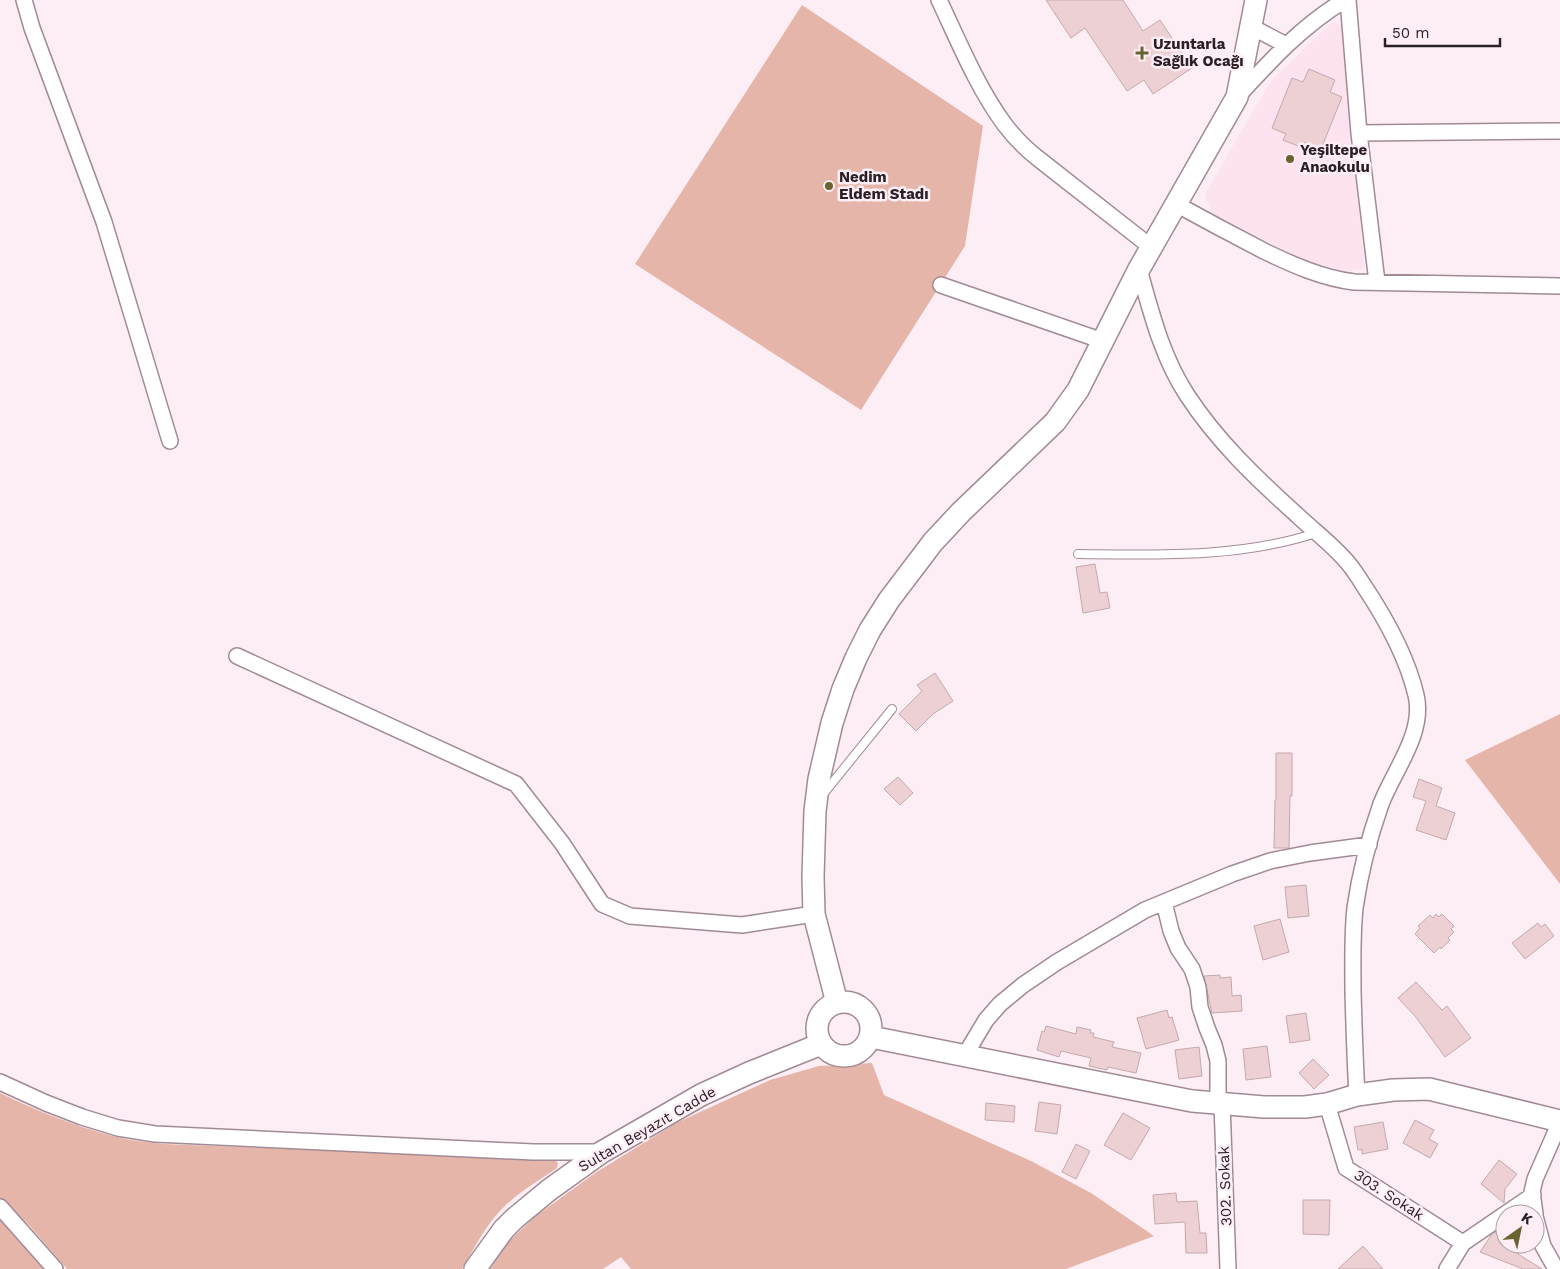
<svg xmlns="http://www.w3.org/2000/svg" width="1560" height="1269" font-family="'Work Sans',sans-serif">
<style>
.built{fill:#fde2ef}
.green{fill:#e6b5aa}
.building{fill:#ecd0d3;stroke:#c4a9ac}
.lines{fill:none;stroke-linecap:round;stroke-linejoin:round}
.lane-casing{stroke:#a18a95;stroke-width:10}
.street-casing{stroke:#a18a95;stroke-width:18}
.secondary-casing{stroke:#a18a95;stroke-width:24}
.lane{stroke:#fff;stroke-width:8}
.street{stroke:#fff;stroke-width:15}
.secondary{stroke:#fff;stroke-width:21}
.poi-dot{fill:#69632f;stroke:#fdeef5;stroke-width:2}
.labels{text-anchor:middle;stroke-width:5;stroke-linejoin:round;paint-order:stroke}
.poi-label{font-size:15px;font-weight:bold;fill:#2a2126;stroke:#fdeef5;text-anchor:start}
.street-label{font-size:15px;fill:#2a2126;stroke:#fdeef5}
</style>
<rect width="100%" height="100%" fill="#fdeef5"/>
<path class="built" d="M1333,22l10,4 6,89 16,153 -15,3 -12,-2 -34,-9 -49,-24 -43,-23 -7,-19 65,-112 48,-47z"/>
<path class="green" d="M802,5l181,121 -18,120 -104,164 -226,-146z
M1560,714v170l-95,-124z
M872,1063l12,32 147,66 60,32 63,43 -88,33h-435l-10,-12 -18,12h-113l19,-28 27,-25 59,-43 81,-50 94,-43 49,-14z
M0,1093c37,18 77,34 117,44 14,4 31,5 46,7l391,15 4,4 -1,5c-19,13 -40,25 -56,42 -16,16 -27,39 -39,59h-395l-40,-46 -27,-23z
M0,1218l46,51h-46z"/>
<path class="building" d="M1046,0h77l20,31 17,-11 32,48 -39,26 -9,-14 -17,11 -42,-63 -14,10z
M1309,69l26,11 -5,12 12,5 -21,52 -16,-7 -2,6 -20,-8 3,-6 -14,-6 20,-50 11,4z
M1095,564l5,29 7,-1 3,16 -27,5 -7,-46z
M935,673l18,28 -20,13 -17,17 -17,-17 23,-23 -5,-6z
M1276,753h16v43h-2l-1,52h-15l1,-48h1z
M898,777l15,16 -13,12 -16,-16z
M1419,779l23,9 -6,18 19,7 -9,27 -30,-10 10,-29 -13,-4z
M1306,885l3,31 -21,2 -3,-31z
M1436,914l3,3 3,-3 12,12 -3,3 3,3 -6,6 2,2 -9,9 -1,-2 -6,6 -19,-19 5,-6 -2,-2 12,-11 3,3z
M1280,919l9,33 -26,8 -9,-34z
M1538,923l3,4 4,-3 9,12 -29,23 -13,-16z
M1220,975v3l11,-1 1,19 9,-1 1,16 -30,2 -8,-37z
M1416,982l26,28 5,-4 24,32 -26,19 -30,-41 -17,-18z
M1167,1010l2,8 3,-1 7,23 -33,9 -9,-31z
M1306,1013l4,27 -20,3 -4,-27z
M1046,1026l30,8 1,-7 14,3 -1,3h4l-1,4 21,5 -2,5 29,6 -5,20 -28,-6 -1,3 -18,-4 2,-8 -30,-7 -2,6 -22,-7 5,-19 2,1z
M1267,1046l4,31 -25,3 -3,-31z
M1199,1047l3,29 -23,3 -4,-29z
M1313,1059l16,16 -15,14 -15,-16z
M1039,1102l22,3 -4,29 -22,-3z
M986,1103l29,3 -1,16 -29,-2z
M1123,1113l27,15 -19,32 -27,-15z
M1415,1120l19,10 -5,9 9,5 -8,14 -27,-15z
M1383,1122l5,27 -26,5v-5l-4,1 -4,-23z
M1076,1144l14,7 -14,28 -14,-7z
M1499,1160l18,14 -12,15 -1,14 -23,-19z
M1176,1193l1,9 20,-1 3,32h6l1,20h-21l-1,-31 -30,2 -2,-29z
M1303,1200h27l-1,35 -26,-1z
M1505,1226v18h17l-4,10 24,15h-19l-43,-17 12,-18z
M1363,1246l20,23h-45z"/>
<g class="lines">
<g class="lane-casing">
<path id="lane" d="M1078,554c80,1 162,4 238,-21
M824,793l68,-84"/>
</g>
<g class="street-casing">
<path id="street" d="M24,0l8,28 72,194 66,219
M939,0c20,42 38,87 66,125 10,13 22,25 35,35l111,87
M1348,0l11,133 18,149
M1250,26l36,19
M1238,96c33,-36 65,-71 107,-96
M1359,133l201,-2
M1176,204c29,16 59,32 88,47 29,14 58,27 90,31l206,4
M1139,269c12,43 23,88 48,126 30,46 70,84 110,120 17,16 36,30 51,48 6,7 11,15 16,23 22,33 43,71 52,109 9,38 -22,75 -35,109 -12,34 -21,69 -26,104 -3,28 -2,56 -2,84 1,35 2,69 4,103
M941,285l162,56
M237,656l279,128 46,59 40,61 28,12 112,9 72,-11
M1164,902l7,29 7,17 14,21 6,18 2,20 7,21 7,17 4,16v42
M965,1055l21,-35 14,-16 23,-19 34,-23 88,-52 87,-36 38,-13 40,-8 59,-8
M0,1082l46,21 36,14 36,11 37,6 378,18h69
M1222,1104l6,165
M1327,1104l19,64 117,75
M0,1207l55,62
M1535,1214l-3,-22 3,-13 25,-57
M1535,1216l8,30 13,23
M1447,1269l16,-26 70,-48"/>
</g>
<g class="secondary-casing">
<path id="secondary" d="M817 1029a27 27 0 1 1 54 0a27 27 0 1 1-54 0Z
M837,1003l-23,-89 -1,-37 2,-66 4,-32 13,-56 11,-34 13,-31 14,-28 19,-30 44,-58 28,-30 94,-90 23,-32 61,-121 98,-172 19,-97
M871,1037l321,64 72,6h41l22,-3 30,-9 36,-5 36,-1 131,32
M475,1269l29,-40 10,-10 35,-29 53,-38 99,-57 48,-22 72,-29"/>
</g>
<use href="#lane" class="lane"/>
<use href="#street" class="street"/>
<use href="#secondary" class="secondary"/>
</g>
<g class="poi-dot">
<path d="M1139.5 45.5h5v5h5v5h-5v5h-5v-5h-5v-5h5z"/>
<circle cx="1290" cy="159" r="5"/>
<circle cx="829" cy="186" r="5"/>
</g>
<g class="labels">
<g class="poi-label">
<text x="1153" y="49">Uzuntarla<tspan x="1153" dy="17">Sağlık Ocağı</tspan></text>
<text x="1300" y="155">Yeşiltepe<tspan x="1300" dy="17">Anaokulu</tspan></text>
<text x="839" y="182">Nedim<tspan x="839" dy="17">Eldem Stadı</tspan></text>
</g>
<g class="street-label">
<text transform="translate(647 1129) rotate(-30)" y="5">Sultan Beyazıt Cadde</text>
<text transform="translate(1225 1186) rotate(-92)" y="5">302. Sokak</text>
<text transform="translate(1389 1195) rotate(33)" y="5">303. Sokak</text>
</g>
</g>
<g transform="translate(1520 1229) rotate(33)"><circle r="24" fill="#fdeef5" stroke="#a99ca2"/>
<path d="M0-4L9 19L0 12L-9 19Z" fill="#69632f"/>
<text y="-8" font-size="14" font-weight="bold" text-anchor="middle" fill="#2a2126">K</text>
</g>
<path d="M1385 38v8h115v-8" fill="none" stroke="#2a2126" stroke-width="2.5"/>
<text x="1392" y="38" font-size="15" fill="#2a2126" stroke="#fdeef5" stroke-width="4" paint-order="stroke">50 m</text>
</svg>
